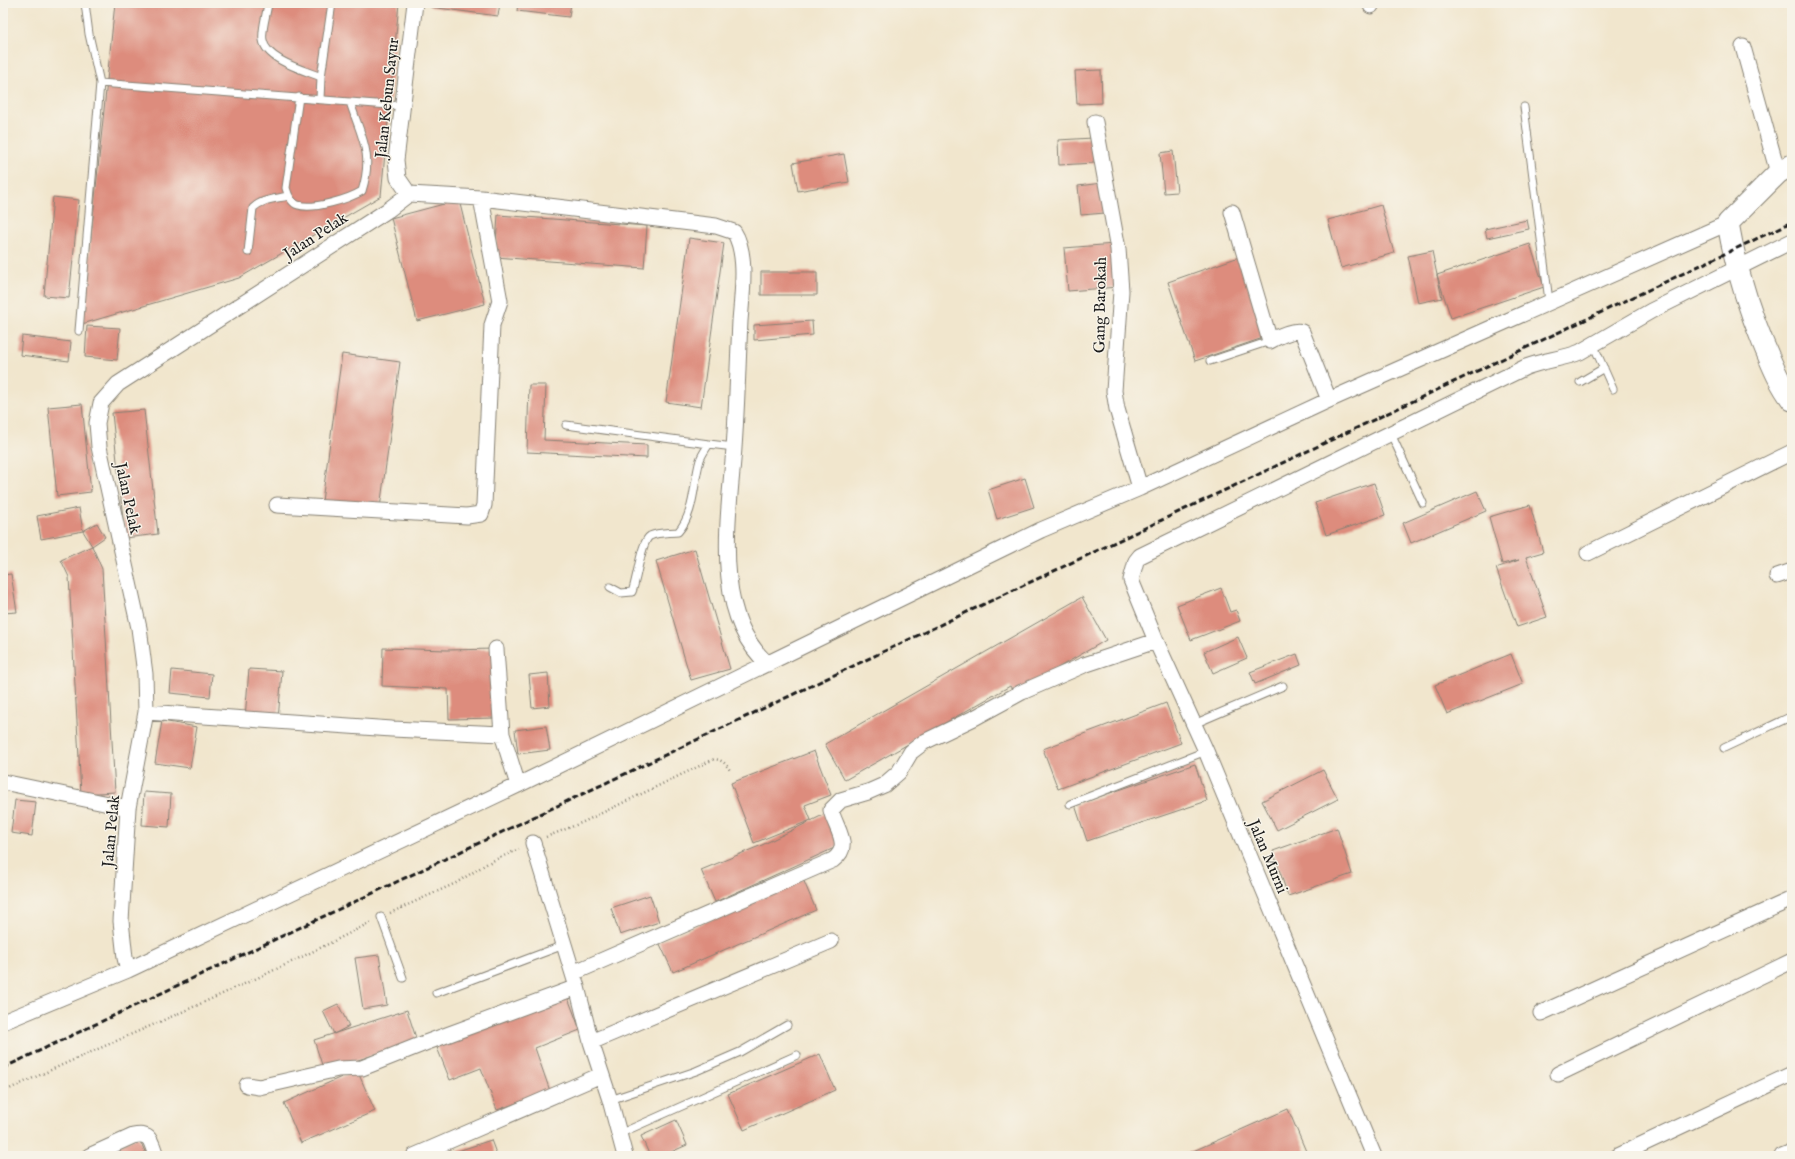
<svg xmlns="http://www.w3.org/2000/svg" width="1795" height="1159" font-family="'IM FELL English',serif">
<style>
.building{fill:#dd8c7d}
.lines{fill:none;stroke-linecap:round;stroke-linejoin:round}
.service-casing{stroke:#868174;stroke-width:9}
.minor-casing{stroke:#868174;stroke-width:17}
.secondary-casing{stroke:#868174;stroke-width:23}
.path{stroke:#868174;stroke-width:2.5;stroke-dasharray:1 3;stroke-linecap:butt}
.service{stroke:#fff;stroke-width:7}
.minor{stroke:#fff;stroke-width:15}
.secondary{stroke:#fff;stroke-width:21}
.rail{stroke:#1c1c1c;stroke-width:3;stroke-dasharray:6 3;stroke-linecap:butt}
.labels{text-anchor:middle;stroke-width:3;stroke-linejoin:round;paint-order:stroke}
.street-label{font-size:16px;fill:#1c1c1c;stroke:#f7f3e8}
</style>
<rect width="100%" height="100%" fill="#f7f3e8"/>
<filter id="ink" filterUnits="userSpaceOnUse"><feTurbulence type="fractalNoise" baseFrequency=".025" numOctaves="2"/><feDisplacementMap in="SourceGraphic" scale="8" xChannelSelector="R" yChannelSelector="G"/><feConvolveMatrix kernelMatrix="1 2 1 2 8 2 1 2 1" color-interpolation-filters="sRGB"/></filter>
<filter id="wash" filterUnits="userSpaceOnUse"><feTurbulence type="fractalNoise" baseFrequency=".012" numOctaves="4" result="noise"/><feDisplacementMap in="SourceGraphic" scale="16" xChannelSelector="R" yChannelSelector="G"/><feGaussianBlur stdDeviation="0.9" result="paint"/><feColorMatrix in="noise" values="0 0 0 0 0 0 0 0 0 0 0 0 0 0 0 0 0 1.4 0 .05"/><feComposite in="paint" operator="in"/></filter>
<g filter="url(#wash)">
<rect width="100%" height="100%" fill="#f1e6cd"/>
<g id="blocks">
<path class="building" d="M115,3h284l-18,193 -142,82 -157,46z
M430,3h70l-2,13 -68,-9z
M518,3h53l-2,14 -52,-6z
M1101,70l1,33 -25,1 -2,-33z
M1093,138l1,25 -35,2 -1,-25z
M1173,151l4,41 -13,1 -4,-40z
M844,154l5,28 -51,9 -5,-28z
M1102,183l3,30 -24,2 -3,-29z
M53,197l26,3 -10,98 -25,-2z
M459,200l26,104 -68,17 -26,-103z
M1381,205l13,48 -53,15 -13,-48z
M498,215l149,11 -3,42 -149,-11z
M1527,220l2,9 -42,9 -2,-9z
M689,238l35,5 -23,164 -35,-5z
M1115,244l3,43 -50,4 -4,-43z
M1530,244l14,43 -93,31 -14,-43 5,23 -24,5 -10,-47 24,-5 5,24z
M1239,257l27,80 -71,24 -27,-79z
M761,272h56v23h-56z
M812,321l1,14 -59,5v-15z
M87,326l33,2 -3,32 -32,-3z
M22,336l49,6 -2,19 -49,-6z
M342,354l58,8 -20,146 -58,-7z
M529,385h17l-2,55 103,5v13l-120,-6z
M82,404l9,88 -34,4 -9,-89z
M144,410l14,124 -33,4 -13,-125z
M1025,478l9,29 -37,12 -9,-29z
M1374,483l11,32 -59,20 -11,-32z
M1477,491l9,20 -75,32 -8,-20z
M1530,505l13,47 -17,5 21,60 -30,10 -21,-59 23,-8 -17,4 -13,-47z
M79,508l4,23 -42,8 -4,-23z
M97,523l8,14 -13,9 -9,-15z
M92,546l10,23 13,223 -34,2 -12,-217 -8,-17z
M695,549l35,120 -39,11 -35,-119z
M11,574l6,38 -14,1v-38z
M1221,588l9,24 6,-2 4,11 -49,19 -14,-35z
M1082,597l24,43 -92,53 -4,-7 -165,94 -20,-36z
M1238,637l9,21 -34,15 -9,-21z
M383,648l64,2 48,-1 2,69 -48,1 -1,-30 -66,-3z
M1297,654l4,11 -46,19 -5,-12z
M1511,654l12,30 -76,30 -12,-29z
M249,669l33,2 -4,49 -33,-2z
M172,670l40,4 -2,23 -40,-4z
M548,673l2,33 -18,2 -3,-33z
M1166,703l15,40 -123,46 -15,-40z
M162,721l35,6 -7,41 -35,-5z
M546,726l4,24 -32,4 -3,-24z
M814,751l17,44 -26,10 6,15 -57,23 -23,-60z
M1195,764l12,37 -120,40 -12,-36z
M1323,770l15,29 -61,31 -15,-29z
M144,792l27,2 -2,33 -27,-2z
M15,800l21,2 -4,34 -21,-3z
M827,813l14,32 -126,57 -14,-32 61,-25z
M1337,828l15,46 -64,22 -15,-45z
M803,879l13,31 -143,62 -14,-30z
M650,895l9,27 -39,13 -9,-27z
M379,955l8,50 -24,4 -8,-51z
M567,995l13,35 -45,18 15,43 -53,19 -16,-42 -31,12 -14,-35z
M338,1004l11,22 -15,8 -11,-23z
M407,1010l10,31 -93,30 -10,-31z
M820,1054l15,36 -91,40 -16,-36z
M357,1070l18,41 -74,32 -17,-40z
M1288,1109l20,47h-126z
M676,1120l11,25 -25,11h-12l-9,-20z
M138,1136l9,20h-54z
M491,1140l6,16h-37l-2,-5z"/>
</g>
</g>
<g filter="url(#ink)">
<use href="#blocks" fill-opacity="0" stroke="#868174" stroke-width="1"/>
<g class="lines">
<g class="service-casing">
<path id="service" d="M268,3c-1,10 -7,28 -5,37 3,20 41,30 58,37
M100,83l302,23
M299,97l-13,91c2,7 5,15 12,17 15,5 51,-6 64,-14 12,-38 -1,-54 -12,-89
M320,99l1,-22 11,-74
M1524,107l25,194
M248,252l5,-44c9,-9 23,-9 35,-12
M79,331l21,-248 -11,-49 -4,-31
M1593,344l20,45
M1210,361l60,-20
M1580,382l24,-14
M566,425l143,19
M1391,434l32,69
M610,587l11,6 11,-1c5,-12 9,-51 18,-56 8,-4 19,-3 28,-4 17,-19 15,-48 22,-72 2,-6 6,-11 9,-16l25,3
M1194,724l89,-38
M1724,748l68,-32
M1070,804l136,-53
M381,917l22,61
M436,993l128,-48
M610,1100l86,-29 44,-19 47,-27
M619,1134l178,-79"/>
</g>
<g class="minor-casing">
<path id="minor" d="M1370,3l1,3
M1743,47l35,126
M1095,122l23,127 3,42 -7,100 3,18 23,79
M409,194l72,4 235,28 18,6c14,22 8,63 6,89 -2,42 -3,85 -6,127 -5,68 -23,166 34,216
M409,194l-11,-16 -2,-18 19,-157
M1232,212l38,129c9,-5 23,-12 32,-9l27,68
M277,505l190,11 14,-2 3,-9 8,-180 8,-24 -19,-103
M1588,553l204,-101
M1777,576l15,-5
M496,649l6,85 16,51
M146,712l246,17 110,5
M3,782l125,26
M533,843l44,144 14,55 19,58 15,56
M128,970l-3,-12 -4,-37 7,-113 18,-96 -1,-38 -6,-46 -40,-181 -2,-24 4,-20 17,-19 270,-174 21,-16
M573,973l260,-113c20,-14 2,-32 -2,-50l10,-10 27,-8 16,-7 15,-13 12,-20 13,-10 52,-25 46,-25 62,-27 72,-24
M1541,1013l251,-114
M3,1022l125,-52 390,-185 523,-255 99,-42 189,-88 399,-177
M591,1042l240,-101
M1558,1074l234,-113
M247,1085l12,2 79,-18 24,-1 63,-25 152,-56
M89,1156l44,-20c18,-4 18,6 23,20
M414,1156l187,-81
M1374,1156l-168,-405 -50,-110 -25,-61 5,-19 4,-5 386,-189c18,-7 37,-8 54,-15l71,-41 141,-70
M1617,1156l175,-82
M1782,1156l10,-4"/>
</g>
<g class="secondary-casing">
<path id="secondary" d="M1792,165l-14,8 -50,50c7,41 19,81 35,120 8,19 16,40 29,57"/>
</g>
<path class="path" d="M546,837l35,-14 133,-64c9,1 12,5 17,13
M390,913l66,-30 32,-20 31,-14
M3,1092c122,-57 249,-107 368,-170"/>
<use href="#service" class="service"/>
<use href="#minor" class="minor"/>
<use href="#secondary" class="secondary"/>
<path class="rail" d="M3,1068l1789,-846"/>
</g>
</g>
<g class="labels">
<g class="street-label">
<text transform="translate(386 98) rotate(-84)" y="6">Jalan Kebun Sayur</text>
<text transform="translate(315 235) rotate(-33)" y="6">Jalan Pelak</text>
<text transform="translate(1099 305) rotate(-89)" y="6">Gang Barokah</text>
<text transform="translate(129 498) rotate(78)" y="6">Jalan Pelak</text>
<text transform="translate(110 831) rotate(-85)" y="6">Jalan Pelak</text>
<text transform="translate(1269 856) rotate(67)" y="6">Jalan Murni</text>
</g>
</g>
<rect width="1795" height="1159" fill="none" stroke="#f7f3e8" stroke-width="16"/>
</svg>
